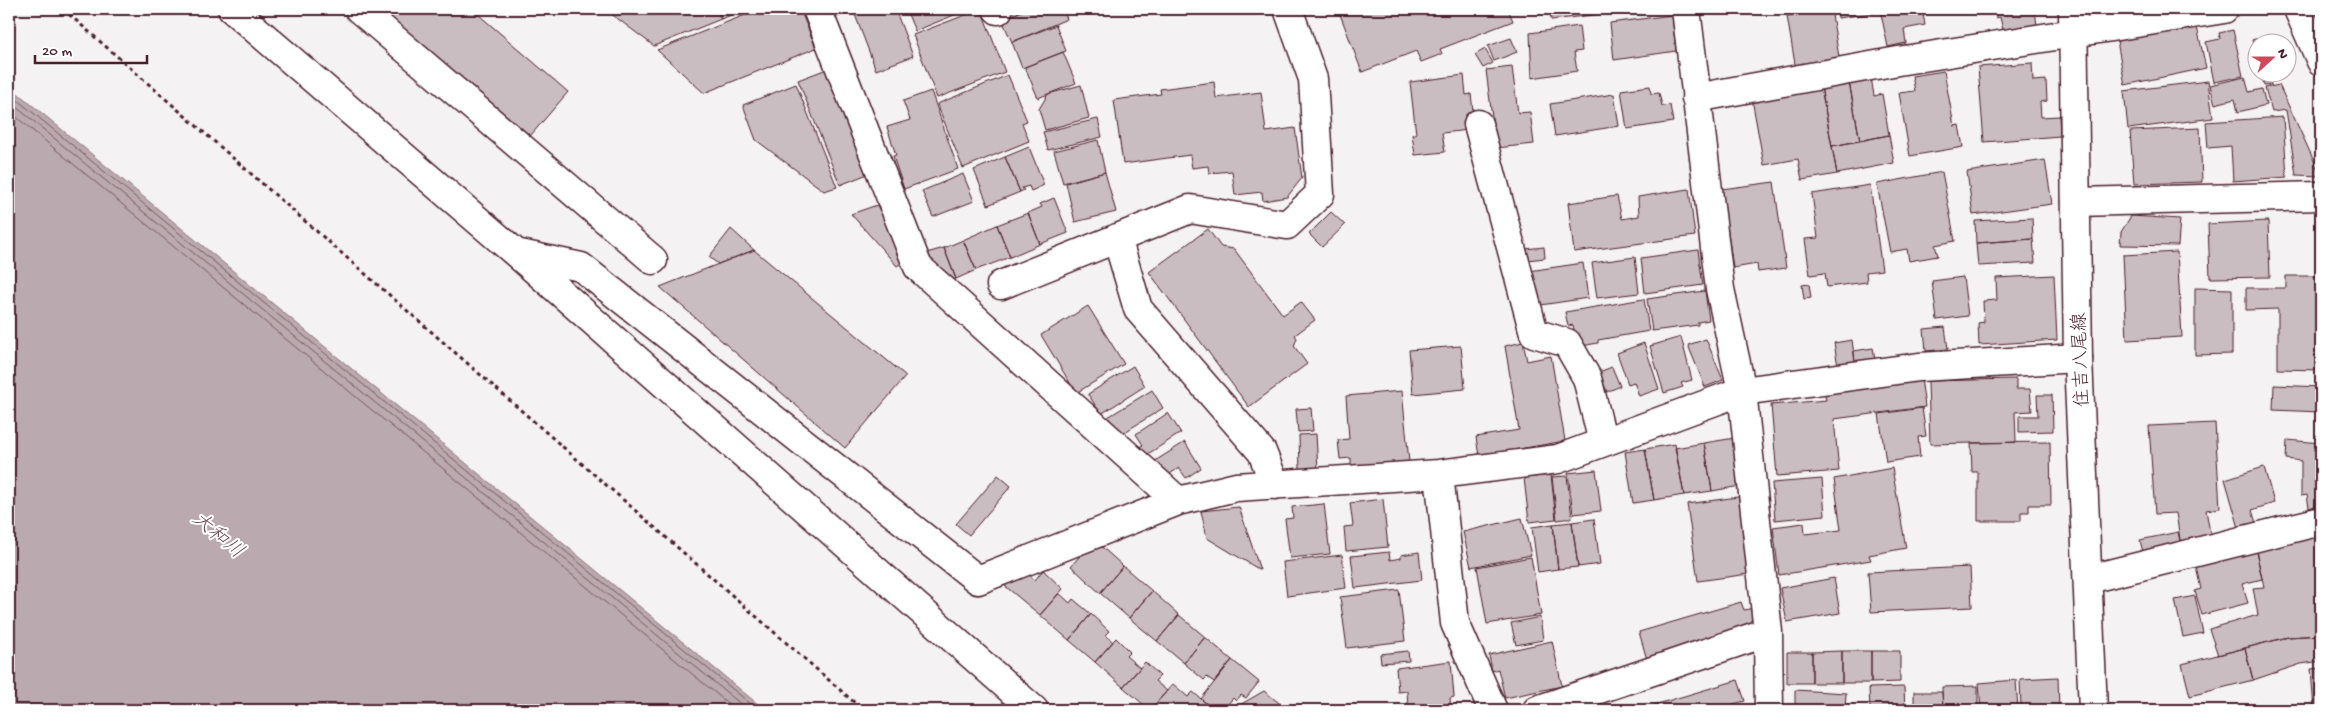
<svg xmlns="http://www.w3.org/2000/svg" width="2330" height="719" font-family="'Gochi Hand','Klee One',sans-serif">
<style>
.water{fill:#baa9ae;stroke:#8d727a}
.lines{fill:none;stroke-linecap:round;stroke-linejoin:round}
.shore{stroke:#77565f;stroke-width:1}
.building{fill:#cabdc1;stroke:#4a1f2b}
.minor-casing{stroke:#4a1f2b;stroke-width:31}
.major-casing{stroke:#4a1f2b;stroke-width:31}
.path{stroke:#4a1f2b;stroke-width:3;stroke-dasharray:4 4;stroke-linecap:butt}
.minor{stroke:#fff;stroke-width:28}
.major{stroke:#fff;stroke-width:28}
.labels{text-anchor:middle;stroke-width:4;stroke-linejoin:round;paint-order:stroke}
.street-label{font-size:19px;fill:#4a1f2b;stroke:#fff}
.water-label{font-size:20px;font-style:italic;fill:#714f59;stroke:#fff}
</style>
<rect width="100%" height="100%" fill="#f4f2f2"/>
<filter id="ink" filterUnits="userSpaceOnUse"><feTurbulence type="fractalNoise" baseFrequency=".02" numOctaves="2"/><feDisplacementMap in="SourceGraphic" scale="10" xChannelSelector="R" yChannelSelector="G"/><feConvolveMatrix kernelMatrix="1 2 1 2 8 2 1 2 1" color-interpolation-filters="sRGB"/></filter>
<g filter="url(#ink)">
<path class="water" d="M9,86l756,624h1h-757z"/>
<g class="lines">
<path class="shore" d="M9,93l749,617
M9,101l739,609
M9,111l727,599"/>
</g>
<path class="building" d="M374,9h98l96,83 -43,50z
M623,9h94l4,10 -67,27 -44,-33z
M717,9h30l-26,10z
M760,9h40l16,39 -112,45 -47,-43z
M831,9h28l-25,9z
M862,9h33l18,47 -37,14 -22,-58z
M915,9h54l-54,22 -8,-19z
M981,9l24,63 -68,26 -24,-63z
M1007,9h19l-16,7z
M1026,9h37l4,10 -55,23 -10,-22z
M1338,9h170l5,12 -73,28 2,5 -21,8 -5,-11 -54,21z
M1550,9h94l-93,11z
M1794,9h35l-34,6z
M1829,9h2l9,54 -44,7 -9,-54z
M1837,9h36v4l-35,5z
M1880,9h42l3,16 -21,4 2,14 -18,4z
M1995,9h48l-8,2 2,14 -34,5 -3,-13 -4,1z
M1672,15l4,36 -62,9 -4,-37z
M1056,25l10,26 -44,17 -10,-26z
M1579,26l3,25 -8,1 3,19 -45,7 -2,-45z
M2197,27l9,41 -81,17 -8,-44z
M2233,30l10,46 -29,6 -8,-40 14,-3 -1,-6z
M1511,38l6,14 -23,9 -6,-15z
M2258,38l2,4h-2v19l-6,-21z
M1485,49l8,14 -10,5 -8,-13z
M1063,52l13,31 -38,15 -13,-31z
M2032,63l1,18 13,-1 1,21 -7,1 1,15 18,-1 1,20 -76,6 -6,-75z
M1512,67l6,46 12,-1 4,32 -38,4 -10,-78z
M827,69l43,104 -30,12 -42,-105z
M1944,71l10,55 5,-1 4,22 -53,9 -11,-63 16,-2 -3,-15z
M2261,72h7l3,13 -7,1z
M1008,75l19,46 -5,2 7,18 -66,27 -26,-64z
M1464,75l2,20 5,-1 3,26 -5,10 -27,3 3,19 -30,3 -3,-21h4l-6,-52z
M1871,77l3,19 8,-2 7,41 -29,6 -11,-59z
M2245,77l4,15 13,-3 4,16 -28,7 -3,-13 -20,5 -5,-19z
M2208,81l5,37 -85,11 -4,-38z
M1214,82l2,16 45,-6 5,40 29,-4 7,50 -15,19 -24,4 -1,-9 -27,3 -3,-24 -23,2 -1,-7 -16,2 -2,-13 -67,9 -9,-64 47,-6 -1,-5z
M1849,82l11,59 -28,5 -11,-59z
M796,84l41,103 -13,4 -68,-51 -13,-35z
M1081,85l8,33 -44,12 -6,-21 9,-15z
M2279,85l42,91 -25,-1 -10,-65 -14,2 -7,-24z
M1650,86l1,8 8,-1 3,13 8,-1 3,17 -46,7 -6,-39z
M1821,87l16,87 -35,6 -4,-21 -34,6 -12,-66z
M931,91l27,78 -54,20 -11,-33 3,-1 -9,-28 23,-7 -7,-19z
M1614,94l5,32 -64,10 -5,-32z
M2283,117l4,60 -54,4 -2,-35 -23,2 -2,-26z
M1098,119l4,18 -54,13 -5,-18z
M2200,128l2,54 -68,2 -4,-53z
M1889,135l5,28 -57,11 -5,-28z
M1098,140l7,32 -42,11 -9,-32z
M1029,147l15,38 -13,6 -2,-5 -7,2 2,2 -4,2 -15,-35z
M1005,157l15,35 -32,13 -14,-35z
M2045,160l7,44 -79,11 -6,-43z
M1105,172l11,40 -41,10 -9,-39z
M1942,172l13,69 -20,4 3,11 -29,5 -2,-12 -17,3 -13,-68z
M963,174l11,27 -41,16 -11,-26z
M1774,182l12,86 -28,4 -1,-8 -24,4 -11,-79z
M1870,185l12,85 -16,2 1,10 -40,5 -2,-14 -15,2 -5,-36 13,-1 -6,-44z
M1689,189l6,47 -121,16 -6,-49 49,-7 5,23 17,-3 -1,-19z
M1054,198l14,35 -28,11 -12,-31 14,-6 -2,-3z
M877,205l27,56 -7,5 -46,-52z
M1331,212l14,13 -23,22 -13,-13z
M1028,213l12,31 -30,13 -13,-32z
M2131,216l49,3 -2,27 -58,-1 1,-13z
M2032,218l1,21 -57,4 -1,-22z
M2268,221l2,56 -60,1 -2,-54z
M997,225l13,32 -34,13 -13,-30z
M731,229l23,21 -36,14 -9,-7z
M1208,229l13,18 13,2 49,66 18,-13 14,18 -20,15 2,3 -3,8 13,18 -58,43 -100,-135z
M2033,239l2,24 -57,3 -2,-23z
M963,240l13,30 -20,9 -12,-31z
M1544,247l1,11 -18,2 -2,-11z
M944,248l12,31 -10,2 -23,-27z
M754,250l152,126 -61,72 -185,-161z
M1698,250l5,35 -58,8 -4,-35z
M2177,252l5,85 -55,3 -4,-85z
M1635,257l4,36 -42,5 -5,-35z
M1583,263l5,35 -54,8 -5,-35z
M2054,275l3,65 -78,5 -1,-22 6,-1 -1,-21 14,-1 -1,-22z
M2286,276h35v94l-43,-1v-60l-32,1v-22h40z
M1963,277l5,39 -31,4 -5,-39z
M1809,284l2,14 -7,1 -2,-14z
M2195,288l37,1v65l-37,1z
M1705,291l4,29 -11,2v3l-46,6 -5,-32z
M1644,299l5,32 -51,9v3l-17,3 -3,-12h-3l-2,-9 -5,1 -3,-14z
M1088,306l36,58 -48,29 -35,-58z
M1945,327l3,22 -22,2 -2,-22z
M1681,337l11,43 -11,3 2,4 -19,6 -14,-47z
M1706,339l17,41 -18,7 -17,-42z
M1852,340l3,22 -17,4 -4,-23z
M1523,342l4,19 24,-5 14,85 -86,15 -3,-19 43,-7 -14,-84z
M1644,343l15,46 -20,7 -5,-14 -6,2 -11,-31z
M1461,346l4,43 -52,5 -4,-44z
M1873,348l2,11 -20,3 -1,-11z
M1133,366l12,20 -44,28 -13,-20z
M1612,367l8,19 -13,6 -8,-20z
M1921,378l4,29 -91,12 5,52 -62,5 -6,-71 55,-5 -2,-9z
M2016,379v10h14l2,22 -17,1 1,30 -86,2 -2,-63z
M2274,385l47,2v25l-48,-2z
M1152,390l11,18 -43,27 -12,-18z
M1402,391l7,71 -58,5v-9l-11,1 -2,-19 11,-1 -3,-43z
M2037,395h15l1,36 -34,1v-16h19z
M1311,408l2,23 -15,1 -2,-23z
M1922,408l4,28 -8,1 2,20 -34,5 -7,-48z
M1168,413l13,20 -38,24 -6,-9 6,-3 -7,-11z
M2215,423l5,85 -14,2 5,28 -30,8 -5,-33 -21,1 -6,-88z
M1316,434l2,36 -18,1 -1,-36z
M1735,438l5,48 -28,5 -8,-48z
M2287,440l34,3v61l-12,4 -2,-13 -6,1v-35l-15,-2z
M1185,442l16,26 -15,10 -7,-10 -14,9 -10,-16z
M2050,442l1,63h-22v7h-8v9h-43v-49h-6l-1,-29z
M1704,443l8,48 -28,4 -9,-47z
M1675,444l9,51 -30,5 -9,-51z
M1645,449l9,51 -21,3 -8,-51z
M2264,467l10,36 -22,7 4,13 -17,5 -14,-49z
M1892,468l14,80 -37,7 2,5 -92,15 -6,-48 31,-4 1,11 36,-4 -7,-51z
M1596,470l5,41 -28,3 -5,-41z
M998,475l13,11 -42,49 -13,-11z
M1551,475l5,44 -27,3 -5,-44z
M1567,476l5,42 -15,2 -5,-43z
M1822,479l3,36 -50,5 -3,-37z
M1745,496l11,77 -58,8 -11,-77z
M1383,499l5,48 -42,4 -2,-24 9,-1 -3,-23z
M1324,504l6,50 -40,4 -5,-39 8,-1 -1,-11z
M1239,507l21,63 -53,-32 -6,-27z
M1522,518l9,37 -60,12 -8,-35z
M1594,519l6,45 -22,3 -6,-45z
M1572,522l6,45 -20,2 -5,-45z
M1553,524l5,45 -20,3 -6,-45z
M2178,532l3,14 -37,10 -4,-16z
M2321,534v101l-33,2 -70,18 -9,-26 49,-14 -5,-27 11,-1 -8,-36z
M1094,540l29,26 -23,27 -29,-27z
M2256,551l6,28 -20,5 6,19 -46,12 -7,-24 6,-2 -5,-22z
M1389,552l1,8 11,-2v-3l18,-3 3,28 -67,8 -4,-32z
M1342,555l4,33 -59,8 -4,-34z
M1531,557l10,58 -54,9 -10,-57z
M1123,566l29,25 -23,27 -29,-25z
M1970,567l2,40 -101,5 -3,-40z
M1021,568l14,12 8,-10 20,19 -23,26 -35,-29z
M1834,578l6,35 -53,9 -7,-34z
M1399,590l6,51 -58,7 -7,-51z
M1152,591l27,24 -22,26 -28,-23z
M1059,593l11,10 3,-4 18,15 -22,26 -29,-25z
M2195,596l8,37 -20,4 -8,-37z
M1741,602l3,8 20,-4 -7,26 -109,31 -9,-31z
M1091,614l18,17 -4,4 8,7 -18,20 -26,-22z
M1179,615l26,22 -21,26 -27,-22z
M1540,617l3,23 -27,5 -5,-22z
M2321,635v26l-20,3 -48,16 -8,-32 43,-11z
M1205,637l27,23 -18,22 -7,-5 -3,3 -20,-17z
M1116,638l14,14 -4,4 14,12 -17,19 -28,-25z
M1552,641l10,45 -57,12 -7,-29 -6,2 -3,-16z
M2245,648l8,32 -63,16 -8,-32z
M1408,651l1,10 -28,2 -1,-9z
M1842,651h29v32h-29z
M1842,651v32h-30v-31z
M1871,651h29v31l-29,1z
M1787,652h25v31h-25z
M1232,660l27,22 -13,16 -5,-3 -5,6 -3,-3 -8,10 -4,-3 -7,5 -13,-11z
M1451,661l3,36 -4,1 1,12h-38l-1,-4 -4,1 -1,-16 -9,1 -2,-24z
M1145,662l15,14 -5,5 12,10 -17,19 -27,-23z
M2321,668v42h-7l-3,-41z
M2058,677l1,33h-38l-1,-31z
M1738,680l7,21 -19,5 1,4h-72l-1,-5z
M2016,680l2,30h-37l-2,-27z
M1173,684l15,13 5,-5 15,13 -4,5h-54z
M1978,686v24h-35l-1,-23z
M1904,687l1,23h-39l4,-1 -1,-21z
M1795,690l51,3 -1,17h-50z
M1264,691l24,19h-57z
M1914,692h28l1,18h-29z"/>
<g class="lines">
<g class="minor-casing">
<path id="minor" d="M232,9l285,245 517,456
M359,9l294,251
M817,9l101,258 260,234 58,-14 203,-13 119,-15 184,-68 177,-24 159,-9
M997,9l1,1
M1686,9l34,280 22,102 26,241
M2298,9l23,52
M1696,98l202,-37 326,-52
M1478,124l56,209 33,10 20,35 16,64
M2076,202l245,-6
M1117,238l21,71 124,143 13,33
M520,254l61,13 397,313 200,-79
M1001,285l189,-76 97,16 33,-31 -7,-115 -25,-70
M1439,474l16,149 38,87
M2089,579l232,-58
M1537,710l231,-78 1,78"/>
</g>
<g class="major-casing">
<path id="major" d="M2073,9l5,349 15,352"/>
</g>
<path class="path" d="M63,9l800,701"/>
<use href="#minor" class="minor"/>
<use href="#major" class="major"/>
</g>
</g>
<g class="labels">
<g class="street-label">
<text transform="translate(2079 360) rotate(-92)" y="7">住吉八尾線</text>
</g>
<g class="water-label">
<text transform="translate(219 534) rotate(40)" y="7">大和川</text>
</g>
</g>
<rect width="2330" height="719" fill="none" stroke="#fff" stroke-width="30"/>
<rect x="15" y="15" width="2300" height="689" fill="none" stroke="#4a1f2b" stroke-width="2" filter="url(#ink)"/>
<g transform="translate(2272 58) rotate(69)"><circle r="24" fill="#ffffff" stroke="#b7a5aa"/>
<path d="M0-4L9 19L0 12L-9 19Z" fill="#d1495b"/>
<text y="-8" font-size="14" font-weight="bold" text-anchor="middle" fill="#4a1f2b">N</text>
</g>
<path d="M35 55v8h112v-8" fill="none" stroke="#4a1f2b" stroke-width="2.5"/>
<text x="42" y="55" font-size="15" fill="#4a1f2b" stroke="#ffffff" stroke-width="4" paint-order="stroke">20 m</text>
</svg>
